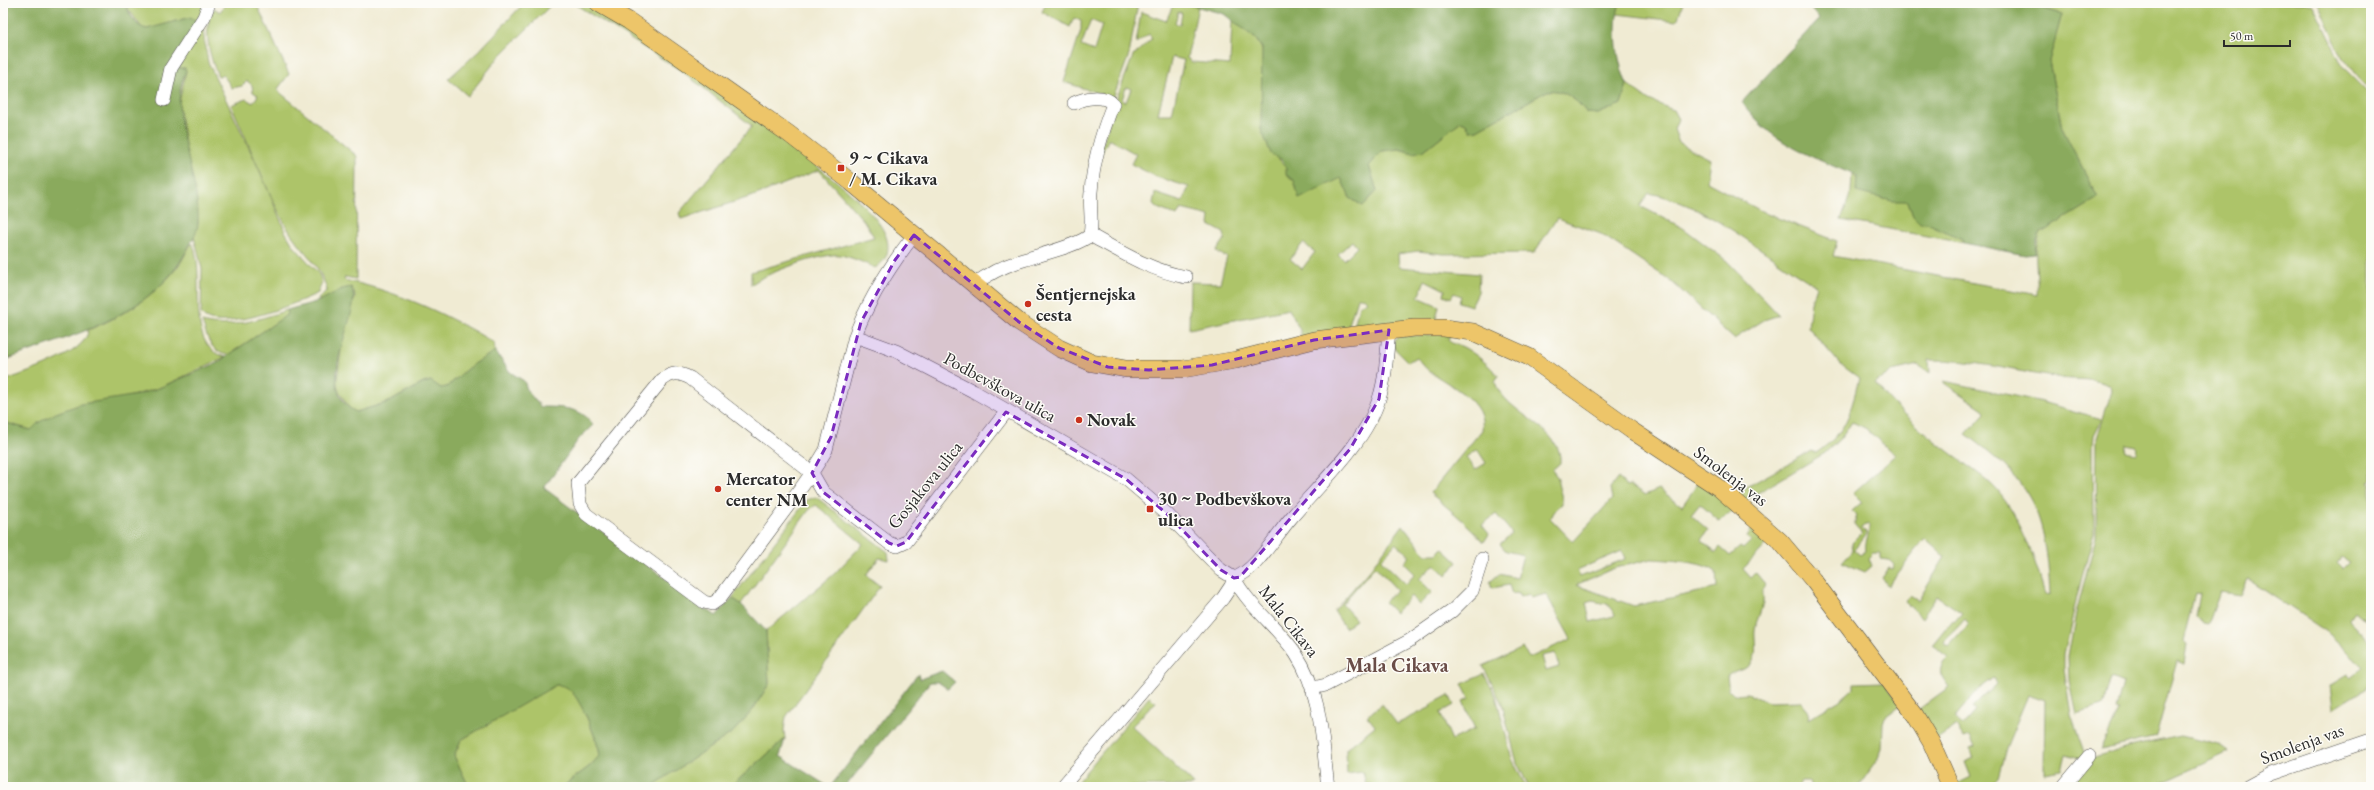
<svg xmlns="http://www.w3.org/2000/svg" width="2374" height="790" font-family="'EB Garamond',serif">
<style>
.green{fill:#adc469;stroke:#6c784a;fill-rule:evenodd}
.forest{fill:#8aaa5d;stroke:#5a6a44}
.lines{fill:none;stroke-linecap:round;stroke-linejoin:round}
.minor-casing{stroke:#494844;stroke-width:14}
.major-casing{stroke:#494844;stroke-width:18}
.minor{stroke:#fff;stroke-width:13}
.major{stroke:#edc569;stroke-width:17}
.marked{fill:#7b2cbf;fill-opacity:0.2;stroke:#7b2cbf;stroke-width:3;stroke-dasharray:8 5;stroke-linejoin:round}
.poi-dot{fill:#c8321e;stroke:#fdfcf7;stroke-width:1.5}
.labels{text-anchor:middle;stroke-width:3;stroke-linejoin:round;paint-order:stroke}
.poi-label{font-size:18px;font-weight:bold;fill:#2b2b2b;stroke:#fdfcf7;text-anchor:start}
.street-label{font-size:18px;fill:#2b2b2b;stroke:#fdfcf7}
.quarter-label{font-size:20px;font-weight:bold;fill:#6a4d48;stroke:#fdfcf7}
</style>
<rect width="100%" height="100%" fill="#fdfcf7"/>
<filter id="ink" filterUnits="userSpaceOnUse"><feTurbulence type="fractalNoise" baseFrequency=".025" numOctaves="2"/><feDisplacementMap in="SourceGraphic" scale="8" xChannelSelector="R" yChannelSelector="G"/><feConvolveMatrix kernelMatrix="1 2 1 2 8 2 1 2 1" color-interpolation-filters="sRGB"/></filter>
<filter id="wash" filterUnits="userSpaceOnUse"><feTurbulence type="fractalNoise" baseFrequency=".012" numOctaves="4" result="noise"/><feDisplacementMap in="SourceGraphic" scale="16" xChannelSelector="R" yChannelSelector="G"/><feGaussianBlur stdDeviation="0.9" result="paint"/><feColorMatrix in="noise" values="0 0 0 0 0 0 0 0 0 0 0 0 0 0 0 0 0 1.4 0 .05"/><feComposite in="paint" operator="in"/></filter>
<g filter="url(#wash)">
<rect width="100%" height="100%" fill="#f0ebd3"/>
<path class="green" d="M124,3h82l-9,19 -22,-1 -12,5 -16,3 -5,-1z
M226,3h30l33,71 -12,16 80,66 -1,123 -11,-2 -1,3c53,11 105,35 150,63l1,8 -27,17 -21,19 -6,1 -11,-7 -7,2 -34,19 -33,10 -7,-4 -13,-22 6,-43 13,-46 -1,-6 -35,10 -1,-2 9,-9c-7,-27 -28,-41 -41,-64 -21,-38 -36,-81 -55,-121l15,-6 7,4 5,-8 -5,-3 -1,-7 -5,-4 -5,5 -10,2 -9,-13 -5,1c-9,-20 -16,-48 -4,-68l6,4z
M524,3h29l-55,55 -30,38 -20,-17 31,-28z
M573,3h14c28,17 58,34 85,53 46,31 89,66 133,101 22,17 70,52 80,77 6,14 3,26 -10,34 -11,-5 -23,-11 -35,-13 -15,-3 -78,19 -89,30v-13l123,-35 -10,-16 -45,-51 -63,25 -75,24 -2,-6 73,-87 -69,-54z
M1046,3h92l-9,52 -16,43 -49,-16 17,-52v-9l-7,-3 -4,9 -28,-15zM1091,20l11,5 -8,26 -13,-5z
M1174,3h10l14,4 -11,51 5,4 38,3 2,-45c12,9 28,18 31,34l-2,75 16,28 9,10 55,11 9,20 13,8 14,-15 -8,-25 13,-15 17,-2 7,2h17l38,-30 5,2 4,8 7,-1 70,-39c16,-3 30,9 40,22l11,1 23,-10 6,-20 22,16 24,10 5,9 -4,10 5,14 31,16 -3,23 60,32 70,27 -4,15 204,39c2,-21 -6,-43 4,-62l57,-35 -36,-70 -13,-67 13,-47 -39,-11h289l31,64 28,28v327l-2,5 2,1v50l-2,4 2,2v142l-16,-14 -6,8 22,23v42l-38,24 -3,-23 18,-11 4,4 11,-13 -36,-34 -79,-53 -7,16 -21,-3 -12,33 -5,-1 -7,-8 4,-22 -5,-1 -12,48 4,3 -3,20 -7,-3 -21,76 -55,13 18,-40 -3,-1 7,-26 -12,-5 -8,28 -27,8 -7,-33 -1,-24 8,-44 20,-76 1,-99 15,-48 -1,-4c-16,-8 -34,-6 -51,-8 -44,-6 -87,-19 -131,-18l1,13 -12,-8 -26,6 -17,12c22,27 50,51 78,72 14,11 30,20 43,34 25,29 39,70 49,106l5,-1c-4,-82 -17,-111 -84,-160l19,-21 -2,-4 -39,-26v-2l94,20 64,18 -8,16 -1,11 1,86 -17,64 -13,59v14l7,46 14,40 -1,4 -18,-5 -4,16 -18,3 1,-72 -17,-6 -22,53 -8,29 -10,10h-30l-1,-3 14,-7 -6,-15 9,-4 -4,-10 5,-2 -5,-10 -6,2 -8,-12 -19,13 -18,-30 30,-22c-9,-13 -13,-16 -1,-30l-16,-12 20,-25 2,2 8,-9 -25,-17 -15,22 -17,-16 5,-6 8,5 27,-44 -20,-18 -37,47 -6,-8 7,-10 4,1 1,-4 -5,-5 -8,-1v-6h-7l-5,5 3,8 -7,6 -23,-10 11,-12 -1,-7 10,-10 -8,-9 3,-8 -5,-5 10,-9 -9,-9 42,-38 -30,-27 -13,-6 -10,15 -17,16 -81,48 -8,-8 75,-42 5,2c32,-21 34,-40 43,-75l-19,-14 -32,-37 3,-25 5,-16c-50,-30 -110,-83 -167,-93l-9,13 43,22 44,33 52,54 -15,5 -30,19 -63,-58 -40,-27 -30,-20 -44,-16 -23,35 -90,1 -26,-3 -20,3 1,13 80,7 -1,18 -7,14 -12,-4 2,-6 -7,-3 -3,5 -7,-3 1,-5 -20,-10 -7,17 21,9 -3,13 -82,8 5,-22 8,-4 -3,-4 -7,1 -9,30 -47,10 -1,-8 -11,-21 -100,20 1,-47 30,1 7,-26 -11,-5 9,-13 -1,-6 -15,-8 1,-9 -29,-7 -4,7 -22,-9 -2,-4 2,-10 27,9 7,-15 -32,-10 -26,-13 5,-10 -27,-15 -11,20 18,-59 17,-44 19,-18 -3,-4 -13,9 5,-31 25,9zM1178,12l4,1 -2,12 -5,-2zM1172,57l12,3 -12,54h-14zM1126,87l5,2 -5,13 -4,-2zM1352,241l5,6 -13,13 -6,-6zM1303,243l12,9 -13,17 -12,-10zM2126,444l11,2 -1,7 -11,-2zM1869,524c1,10 -5,18 -3,27l-6,4 -6,-5 13,-17 -7,-6zM2342,556l7,6 -7,7 -6,-6zM1965,619l4,5 -20,22 -5,-4zM1994,678l3,6 -25,24 3,3 -12,14 -9,-7 25,-29z
M1620,3h63l-6,18 -60,-7z
M2318,3h53v87c-30,-26 -37,-52 -53,-87z
M202,25l6,37 52,109 26,62 7,12 26,29 3,8 -4,11c-20,10 -102,43 -117,21l1,-45 -8,-32 4,-14 -18,-110 -1,-10 7,-32 -1,-3h-7z
M1852,174l32,25 24,2 5,15 49,23 2,4 -123,-23 10,-28z
M192,243c16,32 -10,102 33,114l-66,31 -42,12 -36,4 -43,19 -7,7 -28,-8v-41c19,-7 85,-27 85,-51 34,-13 72,-37 93,-68 4,-6 6,-13 11,-19z
M287,310l2,4 -61,41c-17,-2 -21,-18 -26,-33 28,8 58,-3 85,-12z
M1451,334l-3,6c5,5 9,4 15,7 9,4 30,21 35,29l-3,6c9,31 69,46 65,81l-8,7 6,8c-1,9 5,16 4,26l-9,8 -3,6 23,24 39,-43 -2,-11 8,-10 9,8 3,-1 15,10 14,-6 23,17 17,-24 36,27 -16,12 -19,-17 -9,11 17,15 -7,10 15,12 4,-5 10,9 10,-9 3,2 8,-8 -4,-5 5,-7 7,1 10,12 -26,27 8,9 5,-5 9,11c-4,9 -1,10 -2,18 -1,9 -7,18 -8,27 -1,10 3,23 -2,32 -4,9 -19,9 -26,16l2,13 5,5 13,-1 23,8 30,-1 9,11 -1,7 32,-19 13,-11v-6l32,-1 16,23 -16,12 -2,6 -1,26 -4,10 -20,28h-47l-2,-6h-8l-3,6h-269l-12,-24 -15,-59 -19,-38 40,-18 6,10 42,-19 -25,-45 -15,4 -2,-4 -9,3 -2,-4 -6,1 -3,-9 -17,3 -2,-6 9,-8 18,4 6,-23 -17,-4 -6,-7 12,-11 -16,-19 -14,11 7,9 -5,8c-17,-19 -35,-33 -54,-49l52,-63c5,-29 -34,-45 -53,-59 -5,-4 -9,-10 -13,-14l-8,5 -14,-14 -1,-7 6,-5zM1477,449l9,14 -11,7 -9,-13zM1622,551l3,8 -45,18 -3,-7zM1651,559c17,1 52,2 65,13l1,16 -83,18 -58,-21 36,-16zM1592,601l15,3 8,10 -1,2 -24,6 -4,-19zM1555,653l4,14 -13,4 -4,-15z
M816,497l72,55 1,8 -10,-2 -13,17 14,11 -94,131 -2,13 1,9 -55,48h-79l82,-55 19,-21 17,-27 -3,-53 67,-56 30,-31 -47,-39 -7,5 -68,94 -9,-6 75,-98z
M1403,525l22,29h12l5,-6 15,14 -11,14 -11,-12 -16,15 13,13 -13,13 -8,-9 -16,17 -11,-11 13,-12 -22,-24 -33,38 14,16 -11,8 -11,-17 37,-43zM1396,543l14,13 -6,7 11,11 -9,10 -25,-24z
M1484,674l12,22 16,63 14,28h-155l-1,-3 -4,1 -3,-13 -16,2 -1,-25 29,-23 -8,-10 15,-12 15,20 34,-17 -1,-2 19,-10 5,10 -14,8 12,27 23,-11 -12,-28 6,-3 -7,-14z
M555,685c6,0 11,1 15,4 11,11 28,52 30,67l-10,10 -28,21h-93l-15,-31 7,-16z
M1149,697l7,5 -24,24 62,58 -1,2 -120,1z
M2181,736l38,9 10,7 -77,35h-85l24,-28 43,-13z"/>
<path class="forest" d="M3,3h121c6,10 11,24 23,26l44,-12 6,5 -19,46h7l1,3c-14,30 -3,64 4,95 4,17 9,38 8,56 0,11 -7,19 -11,28 -34,67 -119,86 -184,111z
M1184,3h436c-8,23 -3,59 7,81l-6,20 -23,10 -11,-1c-10,-13 -24,-25 -40,-22l-70,39 -7,1 -4,-8 -5,-2 -38,30 -10,2 -14,-4 -17,2 -13,15 8,25 -14,15 -13,-8 -9,-20 -42,21 -5,-19 -8,-5v-8l-4,-7 -11,-6 -10,-25 1,-81 -6,-9 -32,-25z
M1806,3h217l39,11 -13,47 13,67 36,70 -57,35 -5,9 -1,12 -10,1 -61,-12 -2,-4 -35,-16h-7l-7,-7 -5,-15h-16l-36,-9 1,-16c-42,-18 -89,-33 -115,-74l77,-83z
M351,287c15,22 -43,100 5,125l33,-10 35,-19 7,-2 10,7 6,-1 21,-19 27,-17 15,21 14,9 4,11 13,15c18,0 42,0 52,18l-15,15 -34,48 172,128 16,-18 9,6 25,27 3,53 -17,27 -19,21 -82,55h-89l28,-21 10,-11c-2,-14 -19,-55 -30,-65 -4,-4 -9,-5 -14,-5l-95,55 -7,16 15,31h-466v-365l28,8 7,-7 18,-10 25,-9 57,-9 21,-7 58,-25 71,-49 -1,-4 32,-9 23,-12z
M942,671l13,11 -7,7 -10,-7h-8l-85,105h-15l88,-113 2,5z
M785,739l-5,17 49,31h-23l-3,-2 -2,2h-71z"/>
</g>
<g filter="url(#ink)">
<g class="lines">
<g class="minor-casing">
<path id="minor" d="M164,100l7,-32 33,-51 5,-14
M914,235c-24,31 -45,63 -59,101l41,15 77,40 153,88 41,35 54,56 13,8c21,-6 42,-43 57,-60 29,-34 75,-76 88,-119 7,-22 8,-46 10,-69
M1090,235c31,17 61,36 96,42
M973,285c14,-10 28,-18 44,-23 17,-6 62,-16 73,-27 3,-15 -1,-28 1,-43 2,-30 11,-60 22,-88 -9,-10 -29,-6 -39,-1
M855,336l-29,114c-8,14 -17,27 -27,41l-80,108 -7,5 -8,-2 -118,-88 -6,-10 -2,-21 84,-103c11,-8 16,-8 28,-2l122,95 11,19 66,51 8,3 9,-4 100,-130
M1234,578c15,29 44,49 62,76 26,40 26,88 32,133
M1313,688l13,-3 83,-44 43,-30 20,-20 10,-32
M1062,787l161,-189 8,-12 3,-8
M2063,787l26,-31
M2247,787l24,-13 100,-34"/>
</g>
<g class="major-casing">
<path id="major" d="M598,3l31,18 160,113 62,48 168,140 40,26 33,15 34,6h57l53,-9 78,-20 100,-12h30l29,4 56,25 102,73 88,58 61,53 33,39 102,135 16,27 20,45"/>
</g>
<use href="#minor" class="minor"/>
<use href="#major" class="major"/>
</g>
</g>
<path class="marked" d="M914,235l105,87 40,26 49,19 41,3 63,-5 102,-25 75,-10 -10,69 -29,50 -110,128 -6,1 -13,-8 -54,-56 -41,-35 -120,-67 -100,130 -9,4 -8,-3 -66,-51 -11,-19 19,-36 30,-115 34,-62z"/>
<g class="poi-dot">
<rect x="837" y="164" width="8" height="8" rx="2"/>
<circle cx="1028" cy="304" r="4"/>
<circle cx="1079" cy="420" r="4"/>
<circle cx="718" cy="489" r="4"/>
<rect x="1146" y="505" width="8" height="8" rx="2"/>
</g>
<g class="labels">
<g class="poi-label">
<text x="849" y="164">9 ~ Cikava<tspan x="849" dy="21">/ M. Cikava</tspan></text>
<text x="1036" y="300">Šentjernejska<tspan x="1036" dy="21">cesta</tspan></text>
<text x="1087" y="426">Novak</text>
<text x="726" y="485">Mercator<tspan x="726" dy="21">center NM</tspan></text>
<text x="1158" y="505">30 ~ Podbevškova<tspan x="1158" dy="21">ulica</tspan></text>
</g>
<g class="street-label">
<text transform="translate(1000 387) rotate(29)" y="6">Podbevškova ulica</text>
<text transform="translate(1731 476) rotate(37)" y="6">Smolenja vas</text>
<text transform="translate(925 485) rotate(-51)" y="6">Gosjakova ulica</text>
<text transform="translate(1289 621) rotate(52)" y="6">Mala Cikava</text>
<text transform="translate(2302 744) rotate(-20)" y="6">Smolenja vas</text>
</g>
<g class="quarter-label">
<text x="1397" y="672">Mala Cikava</text>
</g>
</g>
<rect width="2374" height="790" fill="none" stroke="#fdfcf7" stroke-width="16"/>
<path d="M2224 40v6h66v-6" fill="none" stroke="#2b2b2b" stroke-width="2"/>
<text x="2230" y="40" font-size="12" fill="#2b2b2b" stroke="#fdfcf7" stroke-width="3" paint-order="stroke">50 m</text>
</svg>
